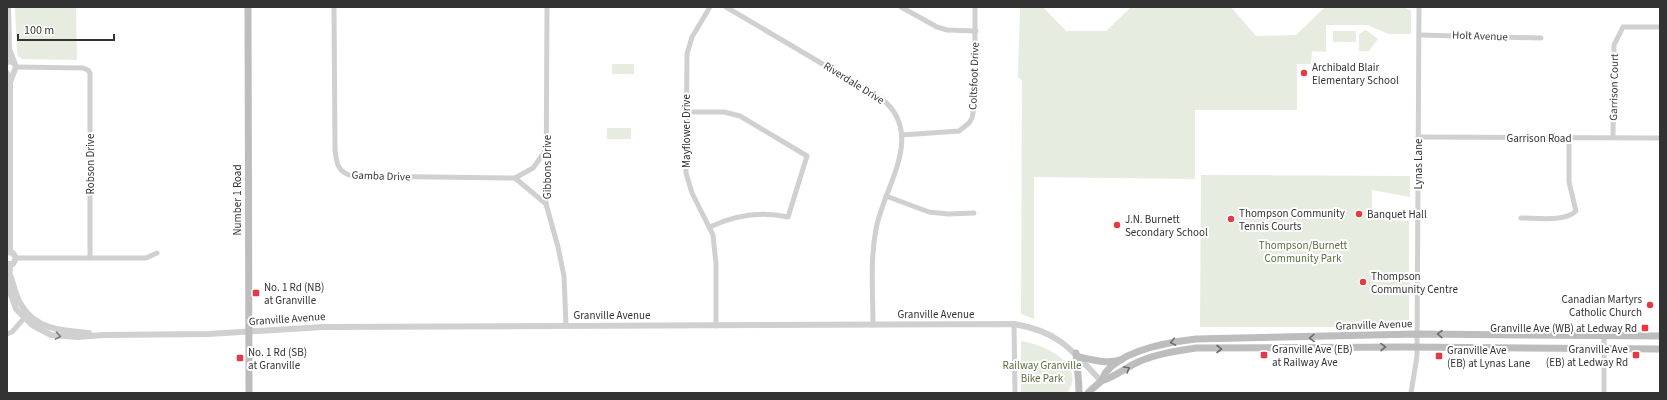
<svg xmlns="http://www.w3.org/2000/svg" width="1667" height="400" viewBox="0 0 1667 400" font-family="'Source Sans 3',sans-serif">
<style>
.green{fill:#e6ecdf}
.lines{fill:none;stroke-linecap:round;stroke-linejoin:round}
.minor{stroke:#d0d0d0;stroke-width:5}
.tertiary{stroke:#d0d0d0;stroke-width:6}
.secondary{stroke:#bdbdbd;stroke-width:7}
.oneway{stroke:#6a6a6a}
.oneway2{stroke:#7a7a7a}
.poi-dot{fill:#e63946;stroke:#fff;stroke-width:1.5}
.labels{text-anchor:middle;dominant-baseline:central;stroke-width:4;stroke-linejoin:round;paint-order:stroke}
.street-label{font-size:11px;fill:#333;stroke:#fff}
.poi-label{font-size:11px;fill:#333;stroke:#fff;text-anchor:start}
.park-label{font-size:11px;fill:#56703f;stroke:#fff}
</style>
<rect width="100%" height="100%" fill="#fff"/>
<!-- green -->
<g class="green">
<path d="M15,7H76L77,60L22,59L18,56L17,51Z"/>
<path d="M1020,7H1043L1066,31H1106L1131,7H1231L1256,36L1296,35L1325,7H1404L1411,11V34H1389L1367,25H1326V52L1312,51L1311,64H1297V110H1195V179L1034,177V319L1021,314L1022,81L1018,77Z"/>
<path d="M1366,30L1378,39L1369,51H1359V34Z"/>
<rect x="1333" y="31" width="23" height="11"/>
<rect x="612" y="64" width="22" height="10"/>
<rect x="607" y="128" width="24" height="11"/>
<path d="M1201,175L1410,176V197L1372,190V219L1409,221V327H1200Z"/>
<path d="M1021,341C1044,344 1088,365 1067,393H1021Z"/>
</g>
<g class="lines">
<!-- minor -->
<g class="minor">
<path d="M334,7L335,149C336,163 338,173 353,176L515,178L546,204"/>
<path d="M547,7L546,204L558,247L564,276L566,325"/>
<path d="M710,7L692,37L687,54L686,173L692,193L713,235L716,264V326"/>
<path d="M726,7L882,99C926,135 884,186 876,229C870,260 873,293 873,325"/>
<path d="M901,7L937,27L947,30L976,31"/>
<path d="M1419,35L1541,38"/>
<path d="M16,67L83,68L88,70L90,73V258"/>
<path d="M686,112H724L740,116L807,156L788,217C761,211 735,215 710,227"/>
<path d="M902,135L959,131L969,123L972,118L975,101V7"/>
<path d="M1418,137L1660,138"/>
<path d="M1613,137L1614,45L1623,27H1660"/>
<path d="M515,178L533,168L546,150"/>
<path d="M886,196L929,212L948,214L974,213"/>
<path d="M1521,218C1536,218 1565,222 1576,211L1569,182V138"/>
<path d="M16,258H146L157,253"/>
<path d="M1014,324L1015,393"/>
<path d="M7,334L12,332L26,316"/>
<path d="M1604,336V393"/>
<path d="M1411,393L1417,356L1419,7"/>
</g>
<!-- tertiary -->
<g class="tertiary">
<path d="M9,49L16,67L10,82"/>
<path d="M7,56L9,49L8,7"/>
<path d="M7,62L11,61L14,63"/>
<path d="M7,73L10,83V252"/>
<path d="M7,252L13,253L16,258L13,264H7"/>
<path d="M10,264L9,289L16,309L32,325L51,335L78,337L103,335L209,334L323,327L1014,324C1058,331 1072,350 1101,381"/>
<path d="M11,277C14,287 16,298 22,306C36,330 65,331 89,333"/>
</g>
<!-- secondary -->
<g class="secondary">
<path d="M248,7L249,393"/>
<path d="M1076,353C1077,367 1079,379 1079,393"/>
<path d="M1079,357C1093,360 1106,364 1121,360"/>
<path d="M1101,381C1115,377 1125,368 1138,362C1156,354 1176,351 1196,348L1406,347L1660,349"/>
<path d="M1088,393C1092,388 1098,385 1102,380C1104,377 1104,374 1106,372C1124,350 1170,342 1196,339L1417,334L1660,336"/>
</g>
</g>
<!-- one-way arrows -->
<defs><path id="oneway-chevron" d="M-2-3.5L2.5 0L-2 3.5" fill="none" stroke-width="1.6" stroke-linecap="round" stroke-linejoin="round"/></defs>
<g class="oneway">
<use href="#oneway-chevron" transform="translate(1440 334) rotate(-179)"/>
<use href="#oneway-chevron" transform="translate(1312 338) rotate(179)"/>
<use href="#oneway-chevron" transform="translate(1173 342) rotate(170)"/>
<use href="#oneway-chevron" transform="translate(1383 347) rotate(-1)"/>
<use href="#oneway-chevron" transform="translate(1219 349)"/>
<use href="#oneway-chevron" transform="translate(1127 369) rotate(-31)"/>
</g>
<use class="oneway2" href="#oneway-chevron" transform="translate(58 336) rotate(10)"/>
<!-- markers -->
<g class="poi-dot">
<circle cx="1304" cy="73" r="4"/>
<circle cx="1359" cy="214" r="4"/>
<circle cx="1231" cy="219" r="4"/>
<circle cx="1117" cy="225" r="4"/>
<circle cx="1363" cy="282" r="4"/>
<rect x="252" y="289" width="8" height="8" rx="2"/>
<circle cx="1650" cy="305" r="4"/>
<rect x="1641" y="324" width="8" height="8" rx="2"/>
<rect x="1260" y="351" width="8" height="8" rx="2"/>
<rect x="1632" y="351" width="8" height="8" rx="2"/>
<rect x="1435" y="352" width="8" height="8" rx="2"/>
<rect x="236" y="354" width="8" height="8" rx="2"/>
</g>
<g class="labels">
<!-- street labels -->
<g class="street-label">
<text transform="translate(1480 36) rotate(2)">Holt Avenue</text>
<text transform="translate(974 76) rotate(-88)">Coltsfoot Drive</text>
<text transform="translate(854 83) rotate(32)">Riverdale Drive</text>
<text transform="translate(1614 87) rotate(-89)">Garrison Court</text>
<text transform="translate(686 131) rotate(-90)">Mayflower Drive</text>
<text x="1539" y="138">Garrison Road</text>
<text transform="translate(90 164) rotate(-90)">Robson Drive</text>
<text transform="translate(1418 164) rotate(-90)">Lynas Lane</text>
<text transform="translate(547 167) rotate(-90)">Gibbons Drive</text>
<text transform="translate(381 176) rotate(2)">Gamba Drive</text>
<text transform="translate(237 200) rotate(-90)">Number 1 Road</text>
<text x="936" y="314">Granville Avenue</text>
<text x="612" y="315">Granville Avenue</text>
<text transform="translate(287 319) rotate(-4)">Granville Avenue</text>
<text transform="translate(1374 325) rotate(-2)">Granville Avenue</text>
</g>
<!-- poi labels -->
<g class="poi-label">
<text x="1312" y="67">Archibald Blair<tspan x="1312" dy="13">Elementary School</tspan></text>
<text x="1239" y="213">Thompson Community<tspan x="1239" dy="13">Tennis Courts</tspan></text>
<text x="1367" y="214">Banquet Hall</text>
<text x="1125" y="219">J.N. Burnett<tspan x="1125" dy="13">Secondary School</tspan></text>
<text x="1371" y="276">Thompson<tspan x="1371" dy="13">Community Centre</tspan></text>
<text x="264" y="287">No. 1 Rd (NB)<tspan x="264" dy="13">at Granville</tspan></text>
<text x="1642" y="299" text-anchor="end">Canadian Martyrs<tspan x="1642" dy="13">Catholic Church</tspan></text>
<text x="1637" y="328" text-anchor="end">Granville Ave (WB) at Ledway Rd</text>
<text x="1272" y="349">Granville Ave (EB)<tspan x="1272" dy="13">at Railway Ave</tspan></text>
<text x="1628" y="349" text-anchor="end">Granville Ave<tspan x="1628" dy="13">(EB) at Ledway Rd</tspan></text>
<text x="1447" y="350">Granville Ave<tspan x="1447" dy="13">(EB) at Lynas Lane</tspan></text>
<text x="248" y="352">No. 1 Rd (SB)<tspan x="248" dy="13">at Granville</tspan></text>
</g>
<!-- park labels -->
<g class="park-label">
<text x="1303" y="245">Thompson/Burnett<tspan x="1303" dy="13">Community Park</tspan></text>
<text x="1042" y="365">Railway Granville<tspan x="1042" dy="13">Bike Park</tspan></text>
</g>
</g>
<!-- border -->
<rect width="1667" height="400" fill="none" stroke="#333333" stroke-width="16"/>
<!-- scale -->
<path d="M18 34v6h96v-6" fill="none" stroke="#333333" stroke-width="2"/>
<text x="24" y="34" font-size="12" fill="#333333" stroke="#ffffff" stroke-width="3" paint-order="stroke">100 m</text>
</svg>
